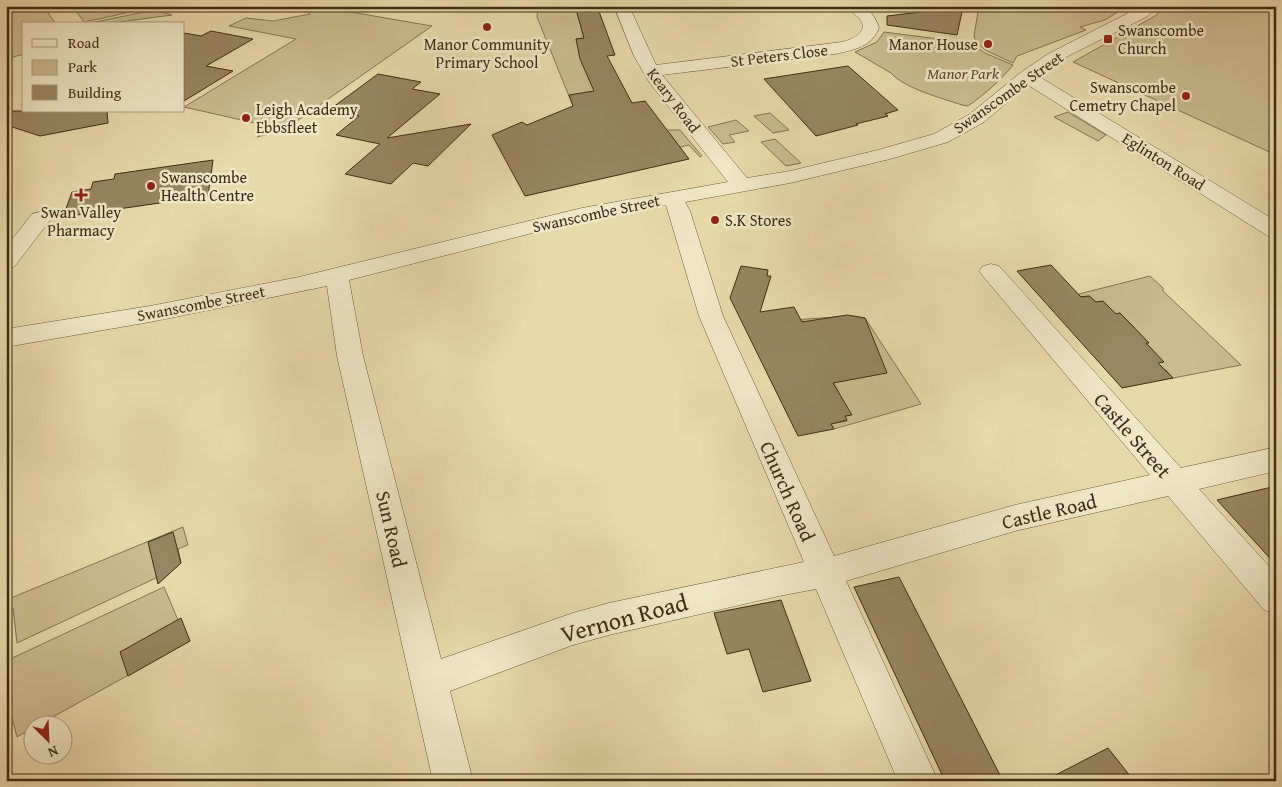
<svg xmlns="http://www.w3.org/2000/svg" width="1282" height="787" viewBox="0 0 1282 787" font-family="'Gentium Book Plus',serif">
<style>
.green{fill:#cbbc91;stroke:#857452}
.building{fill:#978663;stroke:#3f2c14}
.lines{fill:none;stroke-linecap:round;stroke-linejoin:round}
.minor-casing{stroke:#69573a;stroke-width:1}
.minor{fill:#f0e6c8;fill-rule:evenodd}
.poi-dot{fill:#8f2418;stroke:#f0e6c8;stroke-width:2}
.labels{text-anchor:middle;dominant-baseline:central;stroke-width:5;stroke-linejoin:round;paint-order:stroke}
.far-poi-label{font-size:16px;fill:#3f2c14;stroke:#f0e6c8;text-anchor:start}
.far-street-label{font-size:16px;fill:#3f2c14;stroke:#f0e6c8}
.far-park-label{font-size:16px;font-style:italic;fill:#5b492d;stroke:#f0e6c8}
.street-label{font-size:20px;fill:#3f2c14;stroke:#f0e6c8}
.near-street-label{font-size:24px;fill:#3f2c14;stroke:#f0e6c8}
</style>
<rect width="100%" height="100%" fill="#e8d9ab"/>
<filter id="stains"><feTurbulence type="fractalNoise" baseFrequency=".004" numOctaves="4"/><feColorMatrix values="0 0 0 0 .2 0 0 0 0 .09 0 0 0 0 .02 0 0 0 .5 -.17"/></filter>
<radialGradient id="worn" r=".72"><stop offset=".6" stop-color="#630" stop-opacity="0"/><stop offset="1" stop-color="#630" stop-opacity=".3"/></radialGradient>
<!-- green -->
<g class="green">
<path d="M6,6H43L56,24H24V54L6,59Z"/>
<path d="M72,6H159L84,22Z"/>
<path d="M281,6H316L432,26L284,130L257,137L272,127L184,107L296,39L229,26L246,18L273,21L310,14L307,10Z"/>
<path d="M538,6H574L576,8L584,38L576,39L577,43L607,100L573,106L537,17Z"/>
<path d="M979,6H1127L1105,20L1080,27L1086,30L1017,56L1013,63L985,50L976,42L974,36Z"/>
<path d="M1167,6H1276V155L1073,62L1155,16Z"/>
<path d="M154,10L172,15L104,24L90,23Z"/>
<path d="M884,32L970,43L985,53L1013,65C1000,81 985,94 968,106L962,105C942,98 905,89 891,73L855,52L877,42Z"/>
<path d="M1068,112L1106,135L1098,141L1054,117Z"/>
<path d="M770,113L789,130L773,133L754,116Z"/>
<path d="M736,120L749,131L729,135L735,142L723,144L708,127Z"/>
<path d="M669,130H680L702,156L700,157L689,145L659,152L644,134Z"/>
<path d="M775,139L801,163L786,166L761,142Z"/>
<path d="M1150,276L1163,288V291L1241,365L1173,378L1166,370L1157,372L1152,350L1146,343L1148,342L1140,334L1115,339L1110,333L1135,328L1120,313L1095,318L1096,302L1089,296L1078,297L1075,295Z"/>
<path d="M851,316L865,318L921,404L834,429L831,424L847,421L845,416L851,415C833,385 821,352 804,321L779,325L777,321Z"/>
<path d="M183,527L188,545L178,549L181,563L173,570L17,643L13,608L6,611V600Z"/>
<path d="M164,587L178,620L190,641L40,724H32V728L17,737L6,694V661Z"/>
</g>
<!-- building -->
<g class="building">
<path d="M575,6H597L615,55L607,56L632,103L645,101L689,159L525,196L492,135L522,122L527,125L573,106L569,95L594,91L580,59L576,39L584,38Z"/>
<path d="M963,7L957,35L887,25V16Z"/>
<path d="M211,31L253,39L206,66L233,71L184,101V33L201,36Z"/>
<path d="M848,66L898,110L885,114L888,116L856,124L858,125L816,136L764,79Z"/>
<path d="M378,74L421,82L412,89L440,94L387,138L471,124L428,166L413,163L391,184L345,174L380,144L336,135L359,116L329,110Z"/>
<path d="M6,111H107L108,123L40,136L6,125Z"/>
<path d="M213,160L208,196L63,217L72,192L91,189L93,182L114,179L115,174Z"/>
<path d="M1051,265L1081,297L1089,296L1096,302L1103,301L1116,314L1120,313L1149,343H1146L1164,362L1158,363L1173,378L1122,388L1017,271Z"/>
<path d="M741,266L768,270L767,276H771L760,312L794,307L802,322L847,315L865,318L887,373L833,383L852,415L845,416L847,420L831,424L834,429L798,436L730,298Z"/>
<path d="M1276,486V565L1217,500Z"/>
<path d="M173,532L181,563L158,584L148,542Z"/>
<path d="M899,577L1003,781H945L854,587Z"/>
<path d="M781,600L811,681L763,692L749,649L727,654L714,613Z"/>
<path d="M181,618L190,641L128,676L120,652Z"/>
<path d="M1108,748L1134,781H1044Z"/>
</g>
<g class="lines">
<defs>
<g id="minor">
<path d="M614,6H629L656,65L842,42C854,39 870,31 859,18C855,14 850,11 847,6C866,6 871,8 879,27C873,47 853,50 835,54L662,75L747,178L790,171L878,150L934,134L970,114L1020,73L1048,54L1142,6H1159L1146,17L1060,60L1038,76L1276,221V238L1268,236L1028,85L984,122L948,142L890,159L790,183L685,202L690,211L723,316L834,556L1015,505L1150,475L983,276L979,271L983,266L991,264L999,266L1181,468L1276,447V471L1199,489L1276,574V614L1264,610L1168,496L1015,531L846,581L938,781H898L816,589L779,596L609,635L573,645L450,691L473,781H433L337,356L327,286L150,322L6,347V329L150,306L299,277L582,208L728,182L649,82L634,56ZM666,205L699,316L804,562L609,603L573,613L441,659L363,356L349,280L583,220Z"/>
<path d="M40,212L48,214L51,219L14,267L6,269V247L32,214Z"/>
</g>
</defs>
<!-- minor casing -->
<use href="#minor" class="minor-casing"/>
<!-- minor -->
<use href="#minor" class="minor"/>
</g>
<!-- markers -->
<g class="poi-dot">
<circle cx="487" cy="27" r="5"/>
<rect x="1103" y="34" width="10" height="10" rx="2.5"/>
<circle cx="988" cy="44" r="5"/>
<circle cx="1186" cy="96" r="5"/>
<circle cx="246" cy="118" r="5"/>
<circle cx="151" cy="186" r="5"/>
<path d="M78.5 187.5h5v5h5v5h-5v5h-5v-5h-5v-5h5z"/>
<circle cx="715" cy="220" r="5"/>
</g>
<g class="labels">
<!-- far-poi labels -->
<g class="far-poi-label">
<text x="1118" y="30">Swanscombe<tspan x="1118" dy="18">Church</tspan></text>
<text x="487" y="44" text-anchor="middle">Manor Community<tspan x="487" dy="18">Primary School</tspan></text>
<text x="978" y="44" text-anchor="end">Manor House</text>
<text x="1176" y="87" text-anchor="end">Swanscombe<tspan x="1176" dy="18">Cemetry Chapel</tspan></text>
<text x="256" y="109">Leigh Academy<tspan x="256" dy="18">Ebbsfleet</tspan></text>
<text x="161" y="177">Swanscombe<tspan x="161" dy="18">Health Centre</tspan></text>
<text x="81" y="212" text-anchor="middle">Swan Valley<tspan x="81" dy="18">Pharmacy</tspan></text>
<text x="725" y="220">S.K Stores</text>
</g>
<!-- far-street labels -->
<g class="far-street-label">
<text transform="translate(779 55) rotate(-7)">St Peters Close</text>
<text transform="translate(1008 92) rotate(-35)">Swanscombe Street</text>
<text transform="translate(674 100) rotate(53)">Keary Road</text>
<text transform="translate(1164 161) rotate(32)">Eglinton Road</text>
<text transform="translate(596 213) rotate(-12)">Swanscombe Street</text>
<text transform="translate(201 303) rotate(-11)">Swanscombe Street</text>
</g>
<!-- far-park labels -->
<g class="far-park-label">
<text x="963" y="73">Manor Park</text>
</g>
<!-- street labels -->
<g class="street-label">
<text transform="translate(1133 435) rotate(49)">Castle Street</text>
<text transform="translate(788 491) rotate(66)">Church Road</text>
<text transform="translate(1049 511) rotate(-13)">Castle Road</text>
<text transform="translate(392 529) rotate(77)">Sun Road</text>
</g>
<!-- near-street labels -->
<g class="near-street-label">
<text transform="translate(624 618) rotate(-15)">Vernon Road</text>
</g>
</g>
<!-- margin -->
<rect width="1282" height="787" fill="none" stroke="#e8d9ab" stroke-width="25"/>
<rect x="8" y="8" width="1267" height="772" fill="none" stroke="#3f2c14" stroke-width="2.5"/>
<rect x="12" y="12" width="1257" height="762" fill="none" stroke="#3f2c14"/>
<!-- legend -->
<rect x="22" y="22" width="162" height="90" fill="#f0e6c8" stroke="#a99c80"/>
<rect x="32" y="39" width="25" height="8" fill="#f0e6c8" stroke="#a99c80"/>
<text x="68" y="48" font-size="15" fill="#3f2c14">Road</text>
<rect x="32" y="60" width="25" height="15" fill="#cbbc91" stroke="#a99c80"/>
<text x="68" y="72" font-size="15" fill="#3f2c14">Park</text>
<rect x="32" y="85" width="25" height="15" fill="#978663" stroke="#a99c80"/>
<text x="68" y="98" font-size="15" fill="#3f2c14">Building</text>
<!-- north arrow -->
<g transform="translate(48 740) rotate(156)"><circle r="24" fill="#f0e6c8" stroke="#a99c80"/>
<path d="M0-4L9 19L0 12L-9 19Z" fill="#8f2418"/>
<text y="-8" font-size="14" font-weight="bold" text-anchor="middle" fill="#3f2c14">N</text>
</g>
<rect width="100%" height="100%" filter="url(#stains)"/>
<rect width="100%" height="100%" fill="url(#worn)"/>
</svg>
